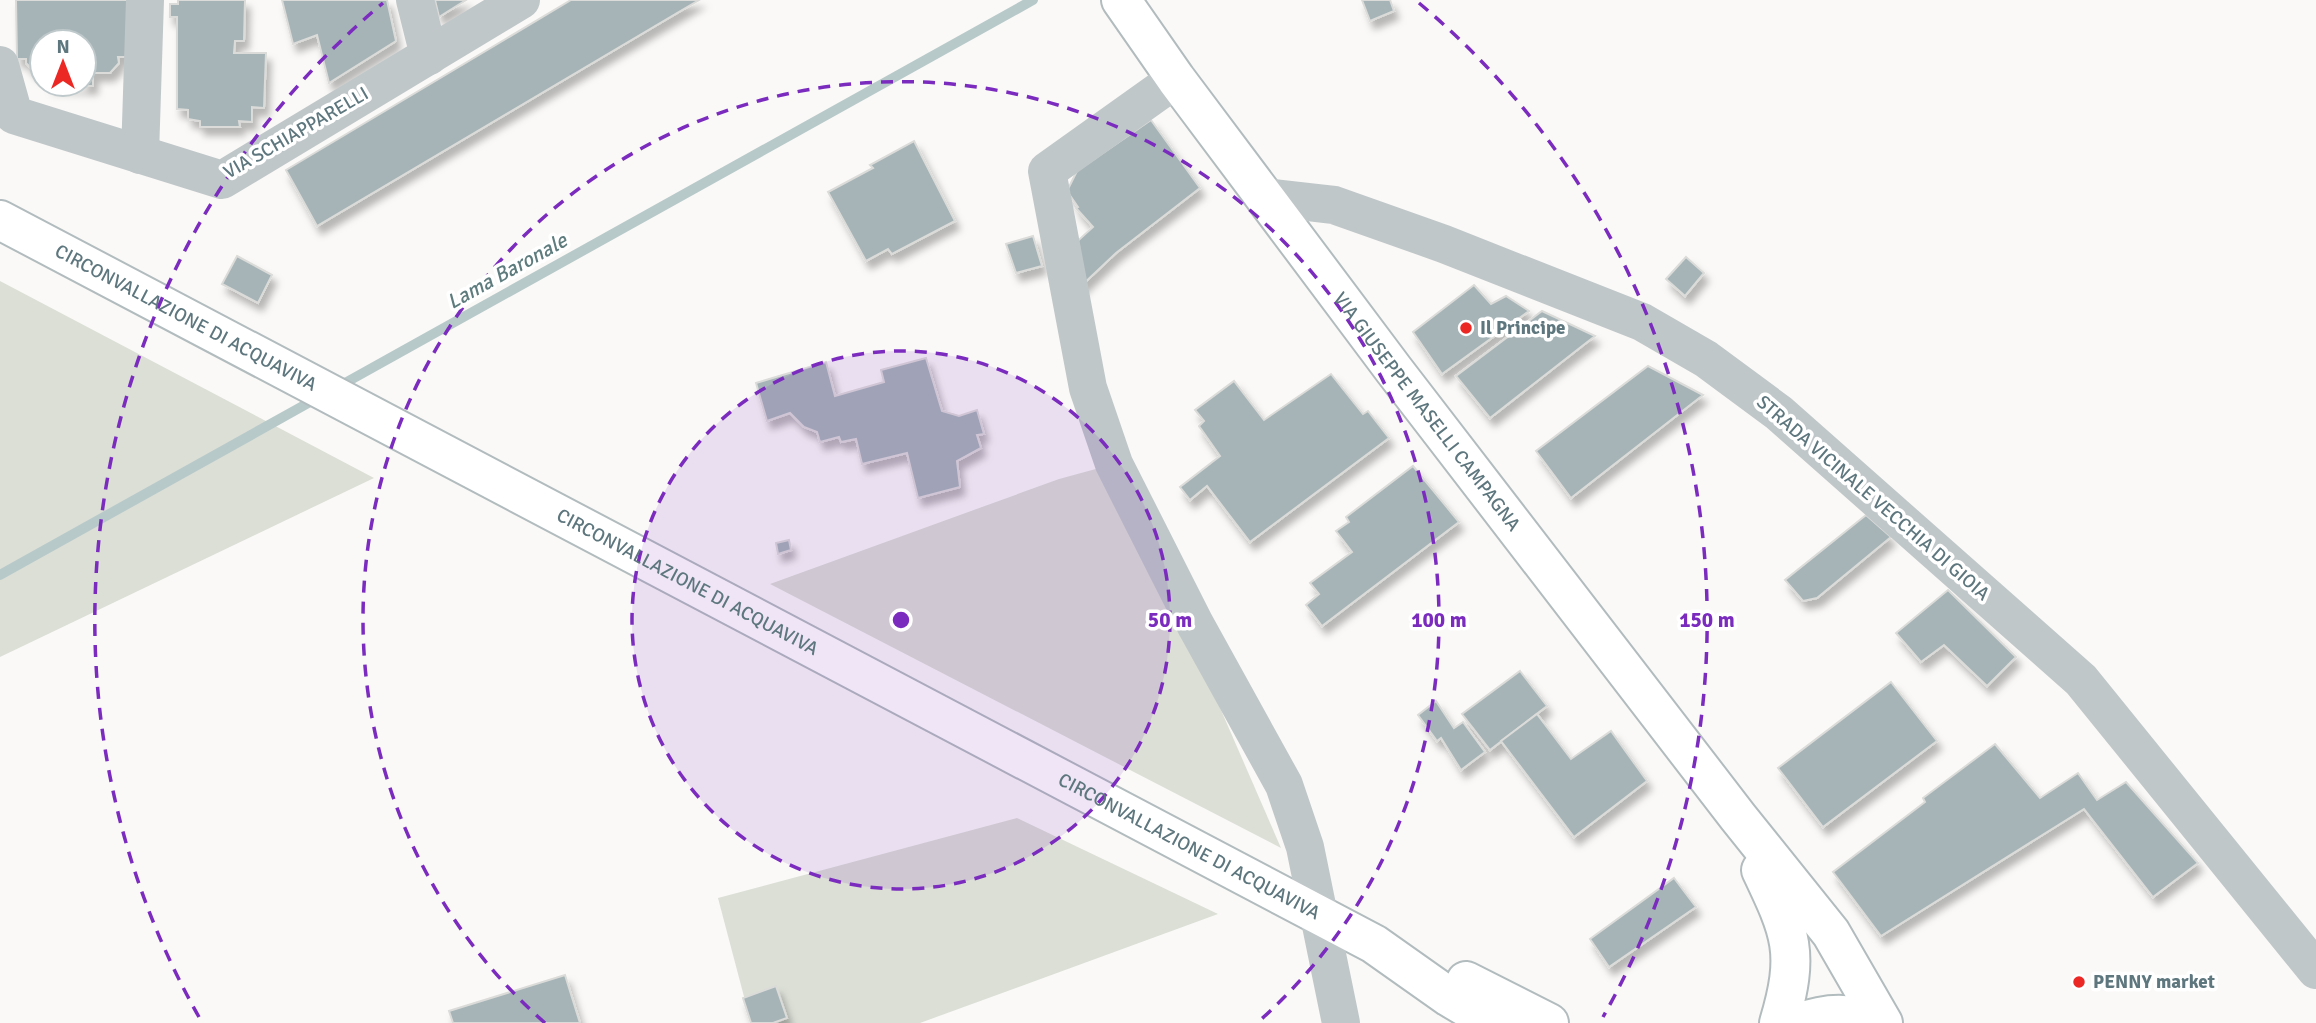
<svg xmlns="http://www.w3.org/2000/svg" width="2316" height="1023" viewBox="0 0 2316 1023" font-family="Signika,sans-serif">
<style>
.green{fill:#dbdfd6}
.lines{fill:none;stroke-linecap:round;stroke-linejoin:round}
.stream{stroke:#b8c9ca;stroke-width:10}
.building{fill:#a6b4b7;stroke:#dbdbd9;stroke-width:2;filter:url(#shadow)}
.secondary-casing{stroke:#b2bcbe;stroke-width:42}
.street{stroke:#c0c7c9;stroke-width:38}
.secondary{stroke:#fff;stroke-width:38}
.ring{fill:none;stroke:#7b2cbf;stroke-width:3.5;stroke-dasharray:12 9}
.poi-dot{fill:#ec2824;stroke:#fff;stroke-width:2.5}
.labels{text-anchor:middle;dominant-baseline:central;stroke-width:7;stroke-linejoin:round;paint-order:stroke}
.street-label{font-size:19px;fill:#5e777e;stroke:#fff}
.poi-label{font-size:19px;font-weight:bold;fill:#5e777e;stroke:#fff;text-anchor:start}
.water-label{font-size:21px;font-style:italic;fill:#5e7c7d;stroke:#fff}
.centre{fill:#7b2cbf;stroke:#fff;stroke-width:3.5}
.ring-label{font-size:21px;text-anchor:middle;font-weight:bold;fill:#7b2cbf;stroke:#fff;stroke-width:7;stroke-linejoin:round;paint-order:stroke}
</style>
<defs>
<filter id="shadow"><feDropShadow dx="4.5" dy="8" stdDeviation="3.5" flood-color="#0004"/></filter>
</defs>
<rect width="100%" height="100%" fill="#faf9f7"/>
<!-- green -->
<g class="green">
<path d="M0,281L374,478L0,657Z"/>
<path d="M1114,464L1281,848L770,584L1059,479Z"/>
<path d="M1017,818L1218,914L920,1023H751L718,898Z"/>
</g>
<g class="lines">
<!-- stream -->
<g class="stream">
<path d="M336,388L1033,0"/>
<path d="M0,575L319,397"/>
</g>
</g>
<!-- building -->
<g class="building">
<path d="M16,0H131L130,57H118L119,63L110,73H93V86L47,85L84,84V42H42V73H36L26,63V59H17Z"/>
<path d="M178,0H245L244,41H235L234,53H266L264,108L252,107V122L239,121L240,127H200V121L188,119V110L177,109V17H170V4H178Z"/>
<path d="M282,0H387L396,41L329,83L317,35L293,44Z"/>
<path d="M435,0H466L439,17Z"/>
<path d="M571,0H699L317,226L286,170Z"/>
<path d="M1362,0H1390L1394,11L1370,21Z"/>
<path d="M1151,120L1200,188L1116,253L1079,288L1071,247L1093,227L1076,208L1078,207L1067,191L1077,171Z"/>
<path d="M914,141L955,221L892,254L888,249L866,261L828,192L873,168L870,165Z"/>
<path d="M1033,236L1042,266L1016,273L1006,244Z"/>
<path d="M237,256L272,275L258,303L222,284Z"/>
<path d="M1686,257L1704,273L1685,296L1666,279Z"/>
<path d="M1474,285L1491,304L1506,296L1529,311L1442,374L1413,332Z"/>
<path d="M1542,311L1595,336L1490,418L1456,376Z"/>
<path d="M926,358L942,411L959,416L977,410L984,434L977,435L981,448L957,461L960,487L918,498L907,453L862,464L856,439L841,442L839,437L820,442L817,432L804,427L790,413L767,421L756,383L826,362L835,396L884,382L881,370Z"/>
<path d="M1648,366L1703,395L1571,498L1536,451Z"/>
<path d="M1331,374L1363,414L1368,411L1389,438L1250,542L1207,486L1190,500L1180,487L1220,456L1199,426L1204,421L1195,410L1234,381L1264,420Z"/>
<path d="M1413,466L1459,522L1322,626L1306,605L1319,594L1310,583L1352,552L1336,531L1349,522L1346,517Z"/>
<path d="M1866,515L1891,537L1817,598L1803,601L1785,580Z"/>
<path d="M789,540L791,550L778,554L776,543Z"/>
<path d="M1948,590L2016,657L1987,686L1944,645L1921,662L1896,633Z"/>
<path d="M1520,671L1547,706L1490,750L1462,714Z"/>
<path d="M1891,682L1937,741L1823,827L1778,768Z"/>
<path d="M1436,701L1454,728L1463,722L1485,752L1461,770L1441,738L1437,741L1418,715Z"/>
<path d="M1537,714L1571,759L1611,731L1647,781L1574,837L1501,741Z"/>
<path d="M1995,744L2040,798L2078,773L2097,800L2126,782L2198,863L2153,897L2084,809L1881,936L1833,872L1925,802L1923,798Z"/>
<path d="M1674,878L1696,907L1609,967L1590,939Z"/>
<path d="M565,975L580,1023H453L449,1011Z"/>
<path d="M776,986L787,1018L773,1023H751L743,998Z"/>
</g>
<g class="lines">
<defs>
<g id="secondary">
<path id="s1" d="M1121,0L1176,79L1394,370L1738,817L1831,933L1883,1023"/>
<path id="s2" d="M0,220L1374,944L1449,997L1493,1023"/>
<path d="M1761,870C1791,933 1800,953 1779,1023"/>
<path d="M1466,981L1549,1023"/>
<path d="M1798,1023C1822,1014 1849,1010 1873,1023"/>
</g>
</defs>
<!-- secondary casing -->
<use href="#secondary" class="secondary-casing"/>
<!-- street -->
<g class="street">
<path d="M415,0L429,56"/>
<path d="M0,65L14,115L222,180L521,0"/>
<path d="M1176,79L1047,171L1088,388L1114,464L1195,624L1284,785L1305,847L1341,1023"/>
<path d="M140,155L145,0"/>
<path d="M1264,197L1334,205L1444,244L1642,322L1706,359L1779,413L2081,680L2316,970"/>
</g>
<!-- secondary -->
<use href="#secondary" class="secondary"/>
</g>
<!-- distance rings -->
<circle cx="901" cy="620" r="269" fill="#7b2cbf" fill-opacity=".12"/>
<g class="ring">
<circle cx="901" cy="620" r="269"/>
<path d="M545 1023A538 538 0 1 1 1257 1023"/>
<path d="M199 1017A806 806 0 0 1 383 3M1419 3A806 806 0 0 1 1603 1017"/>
</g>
<!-- markers -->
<g class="poi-dot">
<circle cx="1466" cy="328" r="7"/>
<circle cx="2079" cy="982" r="7"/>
</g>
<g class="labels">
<!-- street labels -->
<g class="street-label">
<text transform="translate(296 133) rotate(-30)">VIA SCHIAPPARELLI</text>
<text stroke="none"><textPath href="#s2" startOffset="210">CIRCONVALLAZIONE DI ACQUAVIVA</textPath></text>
<text stroke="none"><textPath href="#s1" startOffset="513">VIA GIUSEPPE MASELLI CAMPAGNA</textPath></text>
<text transform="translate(1873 498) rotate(41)">STRADA VICINALE VECCHIA DI GIOIA</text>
<text stroke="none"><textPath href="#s2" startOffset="777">CIRCONVALLAZIONE DI ACQUAVIVA</textPath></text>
<text stroke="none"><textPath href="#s2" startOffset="1344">CIRCONVALLAZIONE DI ACQUAVIVA</textPath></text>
</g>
<!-- poi labels -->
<g class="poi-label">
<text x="1480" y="328">Il Principe</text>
<text x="2093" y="982">PENNY market</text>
</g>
<!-- water labels -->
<g class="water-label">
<text transform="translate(507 271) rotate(-29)">Lama Baronale</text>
</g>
</g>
<circle cx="901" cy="620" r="10" class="centre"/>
<g class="ring-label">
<text x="1170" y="627">50 m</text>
<text x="1439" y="627">100 m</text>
<text x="1707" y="627">150 m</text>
</g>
<!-- north arrow -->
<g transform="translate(63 63)"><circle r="33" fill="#ffffff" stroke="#bfc9cb" stroke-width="2"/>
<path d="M0-5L12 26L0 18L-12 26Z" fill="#ec2824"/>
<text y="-10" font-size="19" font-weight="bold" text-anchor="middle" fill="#5e777e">N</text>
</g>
</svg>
